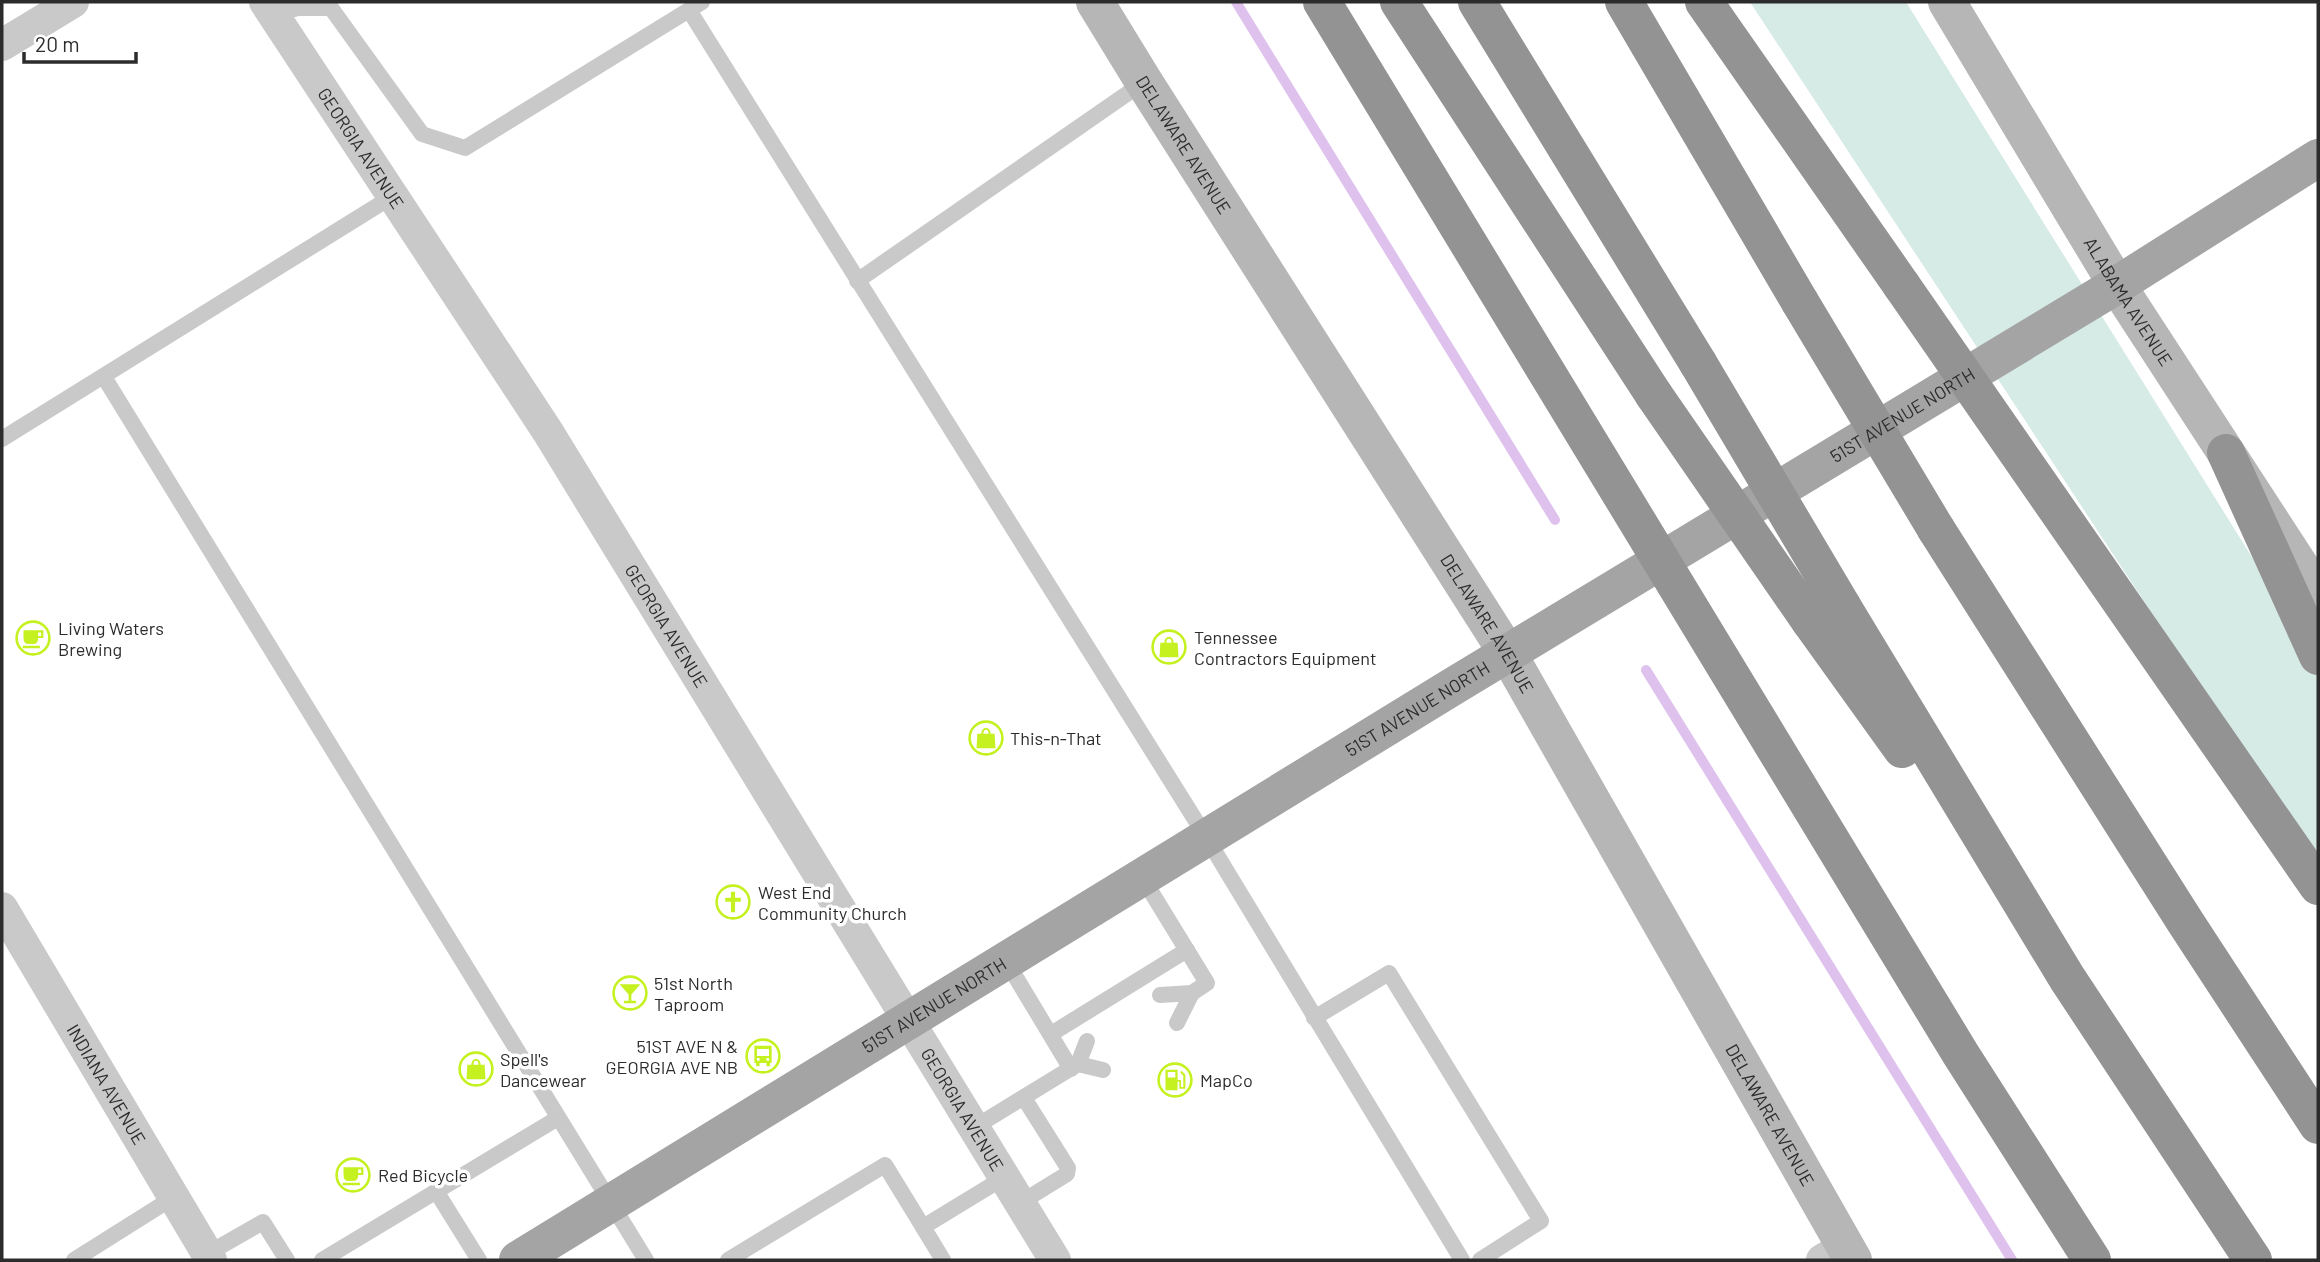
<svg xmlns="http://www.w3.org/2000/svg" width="2320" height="1262" viewBox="0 0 2320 1262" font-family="Barlow,sans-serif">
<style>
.grass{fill:#d7ebe6}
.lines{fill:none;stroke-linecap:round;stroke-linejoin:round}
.stream{stroke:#dfc1ed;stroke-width:10}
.lane{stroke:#c9c9c9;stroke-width:16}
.street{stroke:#c9c9c9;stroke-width:32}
.secondary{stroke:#b6b6b6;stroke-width:38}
.primary{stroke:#a4a4a4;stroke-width:38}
.highway{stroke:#939393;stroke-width:38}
.highway-bridge{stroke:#939393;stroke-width:38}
.labels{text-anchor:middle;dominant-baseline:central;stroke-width:7;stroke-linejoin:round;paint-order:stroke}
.street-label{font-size:18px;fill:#2c2c2c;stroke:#fff}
.poi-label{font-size:18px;fill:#2c2c2c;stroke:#fff;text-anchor:start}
</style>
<rect width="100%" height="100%" fill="#fff"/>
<!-- grass -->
<path class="grass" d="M1750,2H1906L2318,663V866Z"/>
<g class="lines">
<!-- stream -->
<g class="stream">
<path d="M1236,2L1555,520"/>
<path d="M1646,670L2012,1260"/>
</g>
<!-- lane -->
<g class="lane">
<path d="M689,10L1206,837L1462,1260"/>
<path d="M272,15L298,8H331L422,134L465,148L702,2"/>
<path d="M857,281L1144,82"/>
<path d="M104,377L646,1260"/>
<path d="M2,439L393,196"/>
<path d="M1142,877L1207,983L1192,993"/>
<path d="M1006,961L1071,1069"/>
<path d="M1160,995L1192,993L1177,1023"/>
<path d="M1314,1018L1389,973L1541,1221L1480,1260"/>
<path d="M1051,1034L1187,950"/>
<path d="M1078,1064L1087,1041"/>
<path d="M975,1127L1078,1064L1103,1070"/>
<path d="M436,1191L479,1260"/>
<path d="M1020,1203L1067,1174L1068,1168L1024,1098"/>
<path d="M923,1227L943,1260"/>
<path d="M207,1254L263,1222L287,1260"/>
<path d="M74,1260L174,1197"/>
<path d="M322,1260L558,1118"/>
<path d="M728,1260L885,1165L923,1227L1005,1177"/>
</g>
<!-- street -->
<g class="street">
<path id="s1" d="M265,2L548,432L1055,1260"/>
<path d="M2,45L73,2"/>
<path id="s2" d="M2,908L211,1260"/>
<path d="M1822,1260L1844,1247"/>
</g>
<!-- secondary -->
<g class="secondary">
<path id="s3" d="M1095,2L1144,82L1508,654L1853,1260"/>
<path id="s4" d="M1947,2L2117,285L2318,594"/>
</g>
<!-- primary -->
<path class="primary" id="s5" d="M518,1260L1452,687L2117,285L2318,158"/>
<!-- highway -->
<g class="highway">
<path d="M1399,2L1654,395"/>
<path d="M1477,2L1698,363"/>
<path d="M1624,2L1800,302"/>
<path d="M1704,2L1902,286"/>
<path d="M2226,453L2318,656"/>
<path d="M1936,529L2186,923L2318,1125"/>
<path d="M1842,606L2067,978L2253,1260"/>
<path d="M1810,621L1902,749"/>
</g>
<!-- highway-bridge -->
<g class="highway-bridge">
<path d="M1322,2L1960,1053L2092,1260"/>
<path d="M1902,286L2318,886"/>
<path d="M1800,302L1936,529"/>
<path d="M1698,363L1842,606"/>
<path d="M1654,395L1810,621"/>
</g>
</g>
<!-- icons -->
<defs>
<symbol id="cafe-ring" viewBox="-11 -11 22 22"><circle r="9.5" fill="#fff" stroke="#c4f11f" stroke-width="1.5"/><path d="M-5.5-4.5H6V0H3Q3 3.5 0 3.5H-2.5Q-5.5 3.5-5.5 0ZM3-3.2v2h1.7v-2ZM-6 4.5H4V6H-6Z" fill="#c4f11f"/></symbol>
<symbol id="shop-ring" viewBox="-11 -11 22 22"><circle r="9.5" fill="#fff" stroke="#c4f11f" stroke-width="1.5"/><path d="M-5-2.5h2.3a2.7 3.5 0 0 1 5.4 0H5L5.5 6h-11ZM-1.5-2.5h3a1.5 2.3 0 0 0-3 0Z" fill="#c4f11f"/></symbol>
<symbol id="church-ring" viewBox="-11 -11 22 22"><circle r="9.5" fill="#fff" stroke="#c4f11f" stroke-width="1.5"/><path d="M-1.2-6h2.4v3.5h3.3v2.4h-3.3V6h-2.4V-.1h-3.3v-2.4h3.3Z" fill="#c4f11f"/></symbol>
<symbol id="bar-ring" viewBox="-11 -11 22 22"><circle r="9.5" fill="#fff" stroke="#c4f11f" stroke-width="1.5"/><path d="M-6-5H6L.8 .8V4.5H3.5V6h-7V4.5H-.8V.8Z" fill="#c4f11f"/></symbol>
<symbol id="bus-ring" viewBox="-11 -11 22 22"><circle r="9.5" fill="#fff" stroke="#c4f11f" stroke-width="1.5"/><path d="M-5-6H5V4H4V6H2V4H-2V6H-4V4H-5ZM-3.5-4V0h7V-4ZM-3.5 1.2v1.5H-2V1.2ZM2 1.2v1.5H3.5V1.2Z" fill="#c4f11f"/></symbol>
<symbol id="fuel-ring" viewBox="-11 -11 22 22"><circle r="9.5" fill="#fff" stroke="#c4f11f" stroke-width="1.5"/><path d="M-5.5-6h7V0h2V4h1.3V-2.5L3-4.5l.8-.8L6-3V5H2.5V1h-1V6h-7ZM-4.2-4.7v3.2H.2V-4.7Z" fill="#c4f11f"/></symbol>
</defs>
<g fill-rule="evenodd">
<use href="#cafe-ring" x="14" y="619" width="38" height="38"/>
<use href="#shop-ring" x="1150" y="628" width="38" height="38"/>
<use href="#shop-ring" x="967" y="719" width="38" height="38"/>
<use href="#church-ring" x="714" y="883" width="38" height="38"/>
<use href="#bar-ring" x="611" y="974" width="38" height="38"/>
<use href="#bus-ring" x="744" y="1037" width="38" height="38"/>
<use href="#shop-ring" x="457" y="1050" width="38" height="38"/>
<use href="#fuel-ring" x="1156" y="1061" width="38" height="38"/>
<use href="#cafe-ring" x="334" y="1156" width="38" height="38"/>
</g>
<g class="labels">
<!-- street labels -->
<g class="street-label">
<text stroke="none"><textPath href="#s3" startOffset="168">DELAWARE AVENUE</textPath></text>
<text stroke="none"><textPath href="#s1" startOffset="175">GEORGIA AVENUE</textPath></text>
<text stroke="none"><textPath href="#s4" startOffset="350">ALABAMA AVENUE</textPath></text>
<text stroke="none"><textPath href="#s5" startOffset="1622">51ST AVENUE NORTH</textPath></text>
<text stroke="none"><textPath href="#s3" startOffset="735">DELAWARE AVENUE</textPath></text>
<text stroke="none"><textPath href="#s1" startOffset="742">GEORGIA AVENUE</textPath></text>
<text stroke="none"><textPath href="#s5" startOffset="1055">51ST AVENUE NORTH</textPath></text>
<text stroke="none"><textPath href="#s5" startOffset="488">51ST AVENUE NORTH</textPath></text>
<text stroke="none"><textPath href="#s2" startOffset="205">INDIANA AVENUE</textPath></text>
<text stroke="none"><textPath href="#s1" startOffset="1309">GEORGIA AVENUE</textPath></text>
<text stroke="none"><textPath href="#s3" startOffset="1302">DELAWARE AVENUE</textPath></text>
</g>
<!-- poi labels -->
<g class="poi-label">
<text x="58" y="628">Living Waters<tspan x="58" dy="21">Brewing</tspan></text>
<text x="1194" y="637">Tennessee<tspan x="1194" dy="21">Contractors Equipment</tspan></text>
<text x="1010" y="738">This-n-That</text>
<text x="758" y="892">West End<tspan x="758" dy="21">Community Church</tspan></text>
<text x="654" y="983">51st North<tspan x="654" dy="21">Taproom</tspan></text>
<text x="738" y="1046" text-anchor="end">51ST AVE N &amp;<tspan x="738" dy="21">GEORGIA AVE NB</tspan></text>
<text x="500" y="1059">Spell's<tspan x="500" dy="21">Dancewear</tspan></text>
<text x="1200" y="1080">MapCo</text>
<text x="378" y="1175">Red Bicycle</text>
</g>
</g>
<!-- border -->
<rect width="2320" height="1262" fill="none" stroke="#2c2c2c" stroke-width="7"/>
<!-- scale -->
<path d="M24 52v10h112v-10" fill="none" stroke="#2c2c2c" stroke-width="3.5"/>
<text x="35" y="52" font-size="21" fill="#2c2c2c" stroke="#ffffff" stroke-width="5" paint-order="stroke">20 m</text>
</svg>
